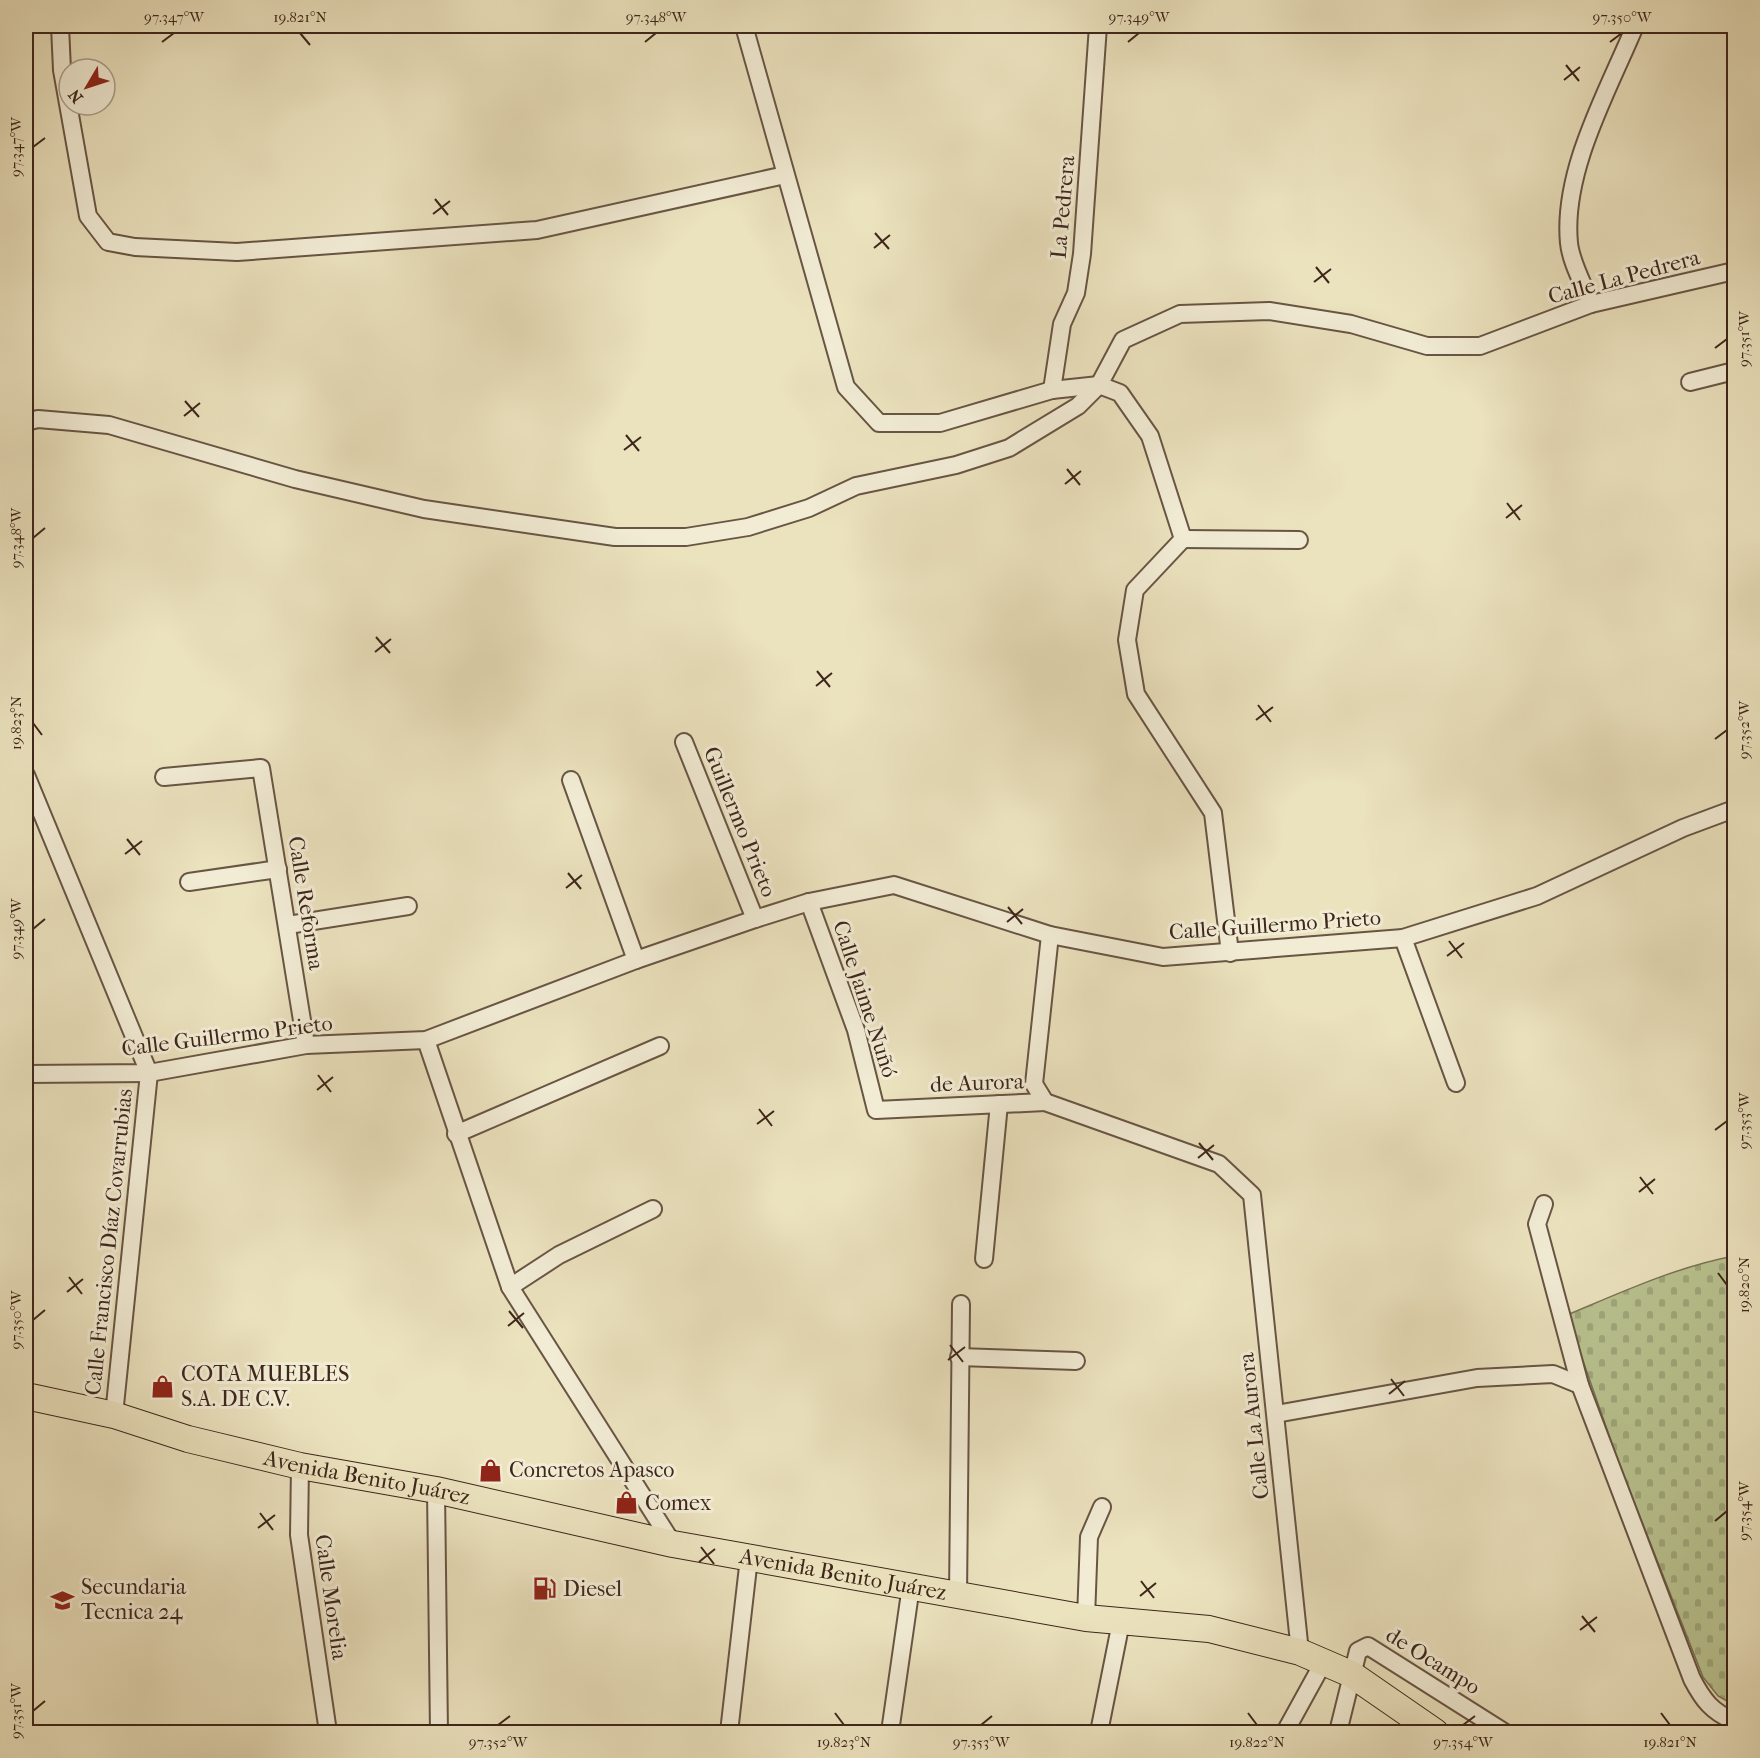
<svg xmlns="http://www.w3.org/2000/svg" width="1760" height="1758" viewBox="0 0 1760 1758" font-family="'IM FELL French Canon',serif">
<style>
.cemetery{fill:url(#cemetery-stones);stroke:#7b7456;stroke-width:1.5}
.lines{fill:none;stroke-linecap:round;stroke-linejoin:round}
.street-casing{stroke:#685544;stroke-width:20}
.primary-casing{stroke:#3d261b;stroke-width:28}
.street{stroke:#f2ecd5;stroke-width:16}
.primary{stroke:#ebe2be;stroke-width:26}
.ticks{fill:none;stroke:#3d261b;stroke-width:2}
.labels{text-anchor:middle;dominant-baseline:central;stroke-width:6;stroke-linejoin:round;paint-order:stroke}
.street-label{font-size:22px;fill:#3d261b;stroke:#f2ecd5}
.poi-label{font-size:22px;fill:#3d261b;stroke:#f2ecd5;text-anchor:start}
.neatline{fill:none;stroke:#3d261b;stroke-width:2}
.ticks-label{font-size:15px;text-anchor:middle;fill:#3d261b}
</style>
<defs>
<pattern id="cemetery-stones" width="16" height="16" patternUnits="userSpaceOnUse" patternTransform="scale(1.5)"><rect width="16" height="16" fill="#b9c390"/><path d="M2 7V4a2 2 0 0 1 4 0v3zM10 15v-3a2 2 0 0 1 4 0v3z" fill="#a0a77c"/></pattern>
</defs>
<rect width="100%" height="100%" fill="#ebe2be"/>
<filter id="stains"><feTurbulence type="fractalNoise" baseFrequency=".00333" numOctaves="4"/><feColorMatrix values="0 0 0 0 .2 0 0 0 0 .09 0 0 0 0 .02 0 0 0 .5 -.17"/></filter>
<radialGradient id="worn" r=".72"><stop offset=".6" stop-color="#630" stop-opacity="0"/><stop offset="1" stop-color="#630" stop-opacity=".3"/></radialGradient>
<!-- cemetery -->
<path class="cemetery" d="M1734,1256V1705L1718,1696L1703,1677L1618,1461L1567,1315C1622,1292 1676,1267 1734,1256Z"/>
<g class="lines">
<defs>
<g id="street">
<path d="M60,26L62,70L88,216L108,242L135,247L237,252L537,230L785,175"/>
<path d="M744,26L846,387L879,423H940L1052,390L1099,385L1120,393L1150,436L1183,539L1135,590L1127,640L1136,694L1213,813L1230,953"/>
<path d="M1591,304C1584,285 1571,263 1569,243C1562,171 1608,91 1635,26"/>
<path d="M1690,382L1734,371"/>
<path d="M1052,390L1062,324L1076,293L1082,254L1098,26"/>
<path d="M26,422L38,419L109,425L295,479L424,509L615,537H686L748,527L809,508L856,486L956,465L1009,448L1078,406L1099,385L1123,340L1180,314L1269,311L1351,324L1427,346H1480L1591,304L1734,271"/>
<path d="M1183,539L1299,540"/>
<path d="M684,742L755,919"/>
<path d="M26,775L149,1073L114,1415"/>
<path d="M164,777L261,768L306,1045"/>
<path d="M571,780L636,960"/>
<path d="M189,882L278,869"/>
<path d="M809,902L856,1030L876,1110L1045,1102"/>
<path d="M288,925L408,906"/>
<path d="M1050,935L1034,1084L1045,1102L1219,1164L1252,1195L1300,1652"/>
<path d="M1403,938L1456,1083"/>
<path d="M426,1040L510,1287L673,1544"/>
<path d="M26,1074L149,1073L306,1045L426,1040L636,960L755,919L809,902L894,885L1050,935L1163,957L1403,938L1537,896L1683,828L1734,809"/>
<path d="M456,1134L660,1046"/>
<path d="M1544,1204L1537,1224L1580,1385L1692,1679C1703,1700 1712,1712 1734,1721"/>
<path d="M984,1259L999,1104"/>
<path d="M510,1287L559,1255L653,1209"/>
<path d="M959,1357L1076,1361"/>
<path d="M1276,1414L1477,1378L1553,1374L1580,1385"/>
<path d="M300,1466L299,1535L328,1732"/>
<path d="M436,1490L439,1732"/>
<path d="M958,1595L961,1304"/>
<path d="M1086,1618L1089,1537L1102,1507"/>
<path d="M729,1732L749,1558"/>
<path d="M890,1732L911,1586"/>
<path d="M1099,1732L1121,1622"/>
<path d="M1285,1732L1323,1663"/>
<path d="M1338,1732L1358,1651L1368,1646L1504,1732"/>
</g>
<g id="primary">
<path id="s1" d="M26,1396L114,1415L188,1439L300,1466L436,1490L673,1544L1086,1618L1209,1629L1300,1652L1351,1674L1435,1732"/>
</g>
</defs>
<!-- street casing -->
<use href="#street" class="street-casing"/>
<!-- primary casing -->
<use href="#primary" class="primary-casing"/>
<!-- street -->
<use href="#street" class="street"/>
<!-- primary -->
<use href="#primary" class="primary"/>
</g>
<!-- ticks -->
<path class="ticks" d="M300,33L310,45M162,42L174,33M645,42L656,33M1128,42L1139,33M1610,42L1622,33M1566,65L1579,81M1564,80L1580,67M33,147L45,138M435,199L448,215M433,214L450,201M875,233L889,249M874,248L890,235M1316,267L1329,283M1314,282L1331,269M1715,348L1727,339M185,401L199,417M184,416L200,403M626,435L639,451M624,450L641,437M1067,469L1080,485M1065,484L1081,471M1507,503L1520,520M1506,518L1522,505M33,538L45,528M376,637L390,653M375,652L391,639M817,671L830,687M816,686L832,673M1258,705L1271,722M1256,720L1273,707M33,723L42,735M1715,739L1727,730M127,839L140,855M125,854L142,841M568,873L581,889M566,888L582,875M1008,907L1022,924M1007,922L1023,909M33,929L45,919M1449,941L1462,958M1447,956L1464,943M318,1075L331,1092M317,1090L333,1077M759,1109L772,1126M757,1124L774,1111M1715,1130L1727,1121M1199,1143L1213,1160M1198,1158L1214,1145M1640,1177L1653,1194M1639,1192L1655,1179M1718,1273L1727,1285M69,1277L82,1294M67,1292L83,1279M509,1311L523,1328M33,1320L45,1310M508,1326L524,1313M950,1345L963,1362M948,1360L965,1347M1391,1379L1404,1396M1389,1394L1405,1381M260,1513L273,1530M1715,1521L1727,1511M258,1528L275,1515M701,1547L714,1564M699,1562L715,1549M1141,1581L1154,1598M1140,1596L1156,1583M1582,1616L1595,1632M1580,1630L1597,1617M33,1711L45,1701M835,1713L844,1725M1248,1713L1257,1725M1661,1713L1670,1725M498,1725L510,1716M981,1725L992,1716M1463,1725L1475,1716"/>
<!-- icons -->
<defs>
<symbol id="shop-bare" viewBox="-9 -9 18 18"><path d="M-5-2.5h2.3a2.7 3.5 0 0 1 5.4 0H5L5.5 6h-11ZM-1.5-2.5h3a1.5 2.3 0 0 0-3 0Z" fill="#8f2418" stroke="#f2ecd5" stroke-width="2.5" paint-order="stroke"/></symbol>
<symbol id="fuel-bare" viewBox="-9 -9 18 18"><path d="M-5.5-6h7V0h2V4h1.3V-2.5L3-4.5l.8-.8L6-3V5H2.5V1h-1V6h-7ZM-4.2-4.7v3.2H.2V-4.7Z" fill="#8f2418" stroke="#f2ecd5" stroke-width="2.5" paint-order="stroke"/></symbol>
<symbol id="school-bare" viewBox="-9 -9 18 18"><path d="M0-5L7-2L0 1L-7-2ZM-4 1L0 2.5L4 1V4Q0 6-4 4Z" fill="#8f2418" stroke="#f2ecd5" stroke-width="2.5" paint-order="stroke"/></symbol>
</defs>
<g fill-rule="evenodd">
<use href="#shop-bare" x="146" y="1370" width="33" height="33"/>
<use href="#shop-bare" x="474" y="1454" width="33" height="33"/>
<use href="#shop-bare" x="610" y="1486" width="33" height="33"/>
<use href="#fuel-bare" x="528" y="1572" width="33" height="33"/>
<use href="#school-bare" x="46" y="1584" width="33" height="33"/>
</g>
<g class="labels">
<!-- street labels -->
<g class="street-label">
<text transform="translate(1063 207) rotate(-85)">La Pedrera</text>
<text transform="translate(1624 277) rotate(-15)">Calle La Pedrera</text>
<text transform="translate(740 822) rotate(68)">Guillermo Prieto</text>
<text transform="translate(306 903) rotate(81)">Calle Reforma</text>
<text transform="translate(1275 925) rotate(-4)">Calle Guillermo Prieto</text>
<text transform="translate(865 999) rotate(72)">Calle Jaime Nuñó</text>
<text transform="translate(227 1036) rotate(-7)">Calle Guillermo Prieto</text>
<text transform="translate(977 1083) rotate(-2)">de Aurora</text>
<text transform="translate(109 1242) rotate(-84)">Calle Francisco Díaz Covarrubias</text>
<text transform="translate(1254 1426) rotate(-96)">Calle La Aurora</text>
<text stroke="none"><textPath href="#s1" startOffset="351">Avenida Benito Juárez</textPath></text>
<text stroke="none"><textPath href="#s1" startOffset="837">Avenida Benito Juárez</textPath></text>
<text transform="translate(331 1597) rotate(82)">Calle Morelia</text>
<text transform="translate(1433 1661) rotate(32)">de Ocampo</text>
</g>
<!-- poi labels -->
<g class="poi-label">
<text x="181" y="1374">COTA MUEBLES<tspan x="181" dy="25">S.A. DE C.V.</tspan></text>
<text x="509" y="1470">Concretos Apasco</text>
<text x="645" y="1503">Comex</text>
<text x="81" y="1587">Secundaria<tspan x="81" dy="25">Tecnica 24</tspan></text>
<text x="563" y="1589">Diesel</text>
</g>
</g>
<!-- margin -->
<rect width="1760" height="1758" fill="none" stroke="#ebe2be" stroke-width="66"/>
<!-- north arrow -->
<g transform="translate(87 87) rotate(231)"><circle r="28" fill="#f2ecd5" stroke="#aa9d8b" stroke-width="1.5"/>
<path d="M0-4.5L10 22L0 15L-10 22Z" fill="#8f2418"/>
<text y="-9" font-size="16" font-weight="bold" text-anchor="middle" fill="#3d261b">N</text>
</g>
<rect x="33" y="33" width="1694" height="1692" class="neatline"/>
<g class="ticks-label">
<text x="174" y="22">97.347°W</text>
<text x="300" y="22">19.821°N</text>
<text x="656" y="22">97.348°W</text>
<text x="1139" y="22">97.349°W</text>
<text x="1622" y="22">97.350°W</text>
<text transform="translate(16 147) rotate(-90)" y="5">97.347°W</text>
<text transform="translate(1744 339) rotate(-90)" y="5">97.351°W</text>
<text transform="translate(16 538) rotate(-90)" y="5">97.348°W</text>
<text transform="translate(16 723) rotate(-90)" y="5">19.823°N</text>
<text transform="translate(1744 730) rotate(-90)" y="5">97.352°W</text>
<text transform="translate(16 929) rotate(-90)" y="5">97.349°W</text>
<text transform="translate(1744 1121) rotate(-90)" y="5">97.353°W</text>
<text transform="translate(1744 1285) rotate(-90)" y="5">19.820°N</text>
<text transform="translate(16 1320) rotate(-90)" y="5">97.350°W</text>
<text transform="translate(1744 1511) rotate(-90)" y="5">97.354°W</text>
<text transform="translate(16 1711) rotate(-90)" y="5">97.351°W</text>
<text x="498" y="1747">97.352°W</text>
<text x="844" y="1747">19.823°N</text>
<text x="981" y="1747">97.353°W</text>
<text x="1257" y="1747">19.822°N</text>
<text x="1463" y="1747">97.354°W</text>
<text x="1670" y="1747">19.821°N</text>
</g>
<rect width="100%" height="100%" filter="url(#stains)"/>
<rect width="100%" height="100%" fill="url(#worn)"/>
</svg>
